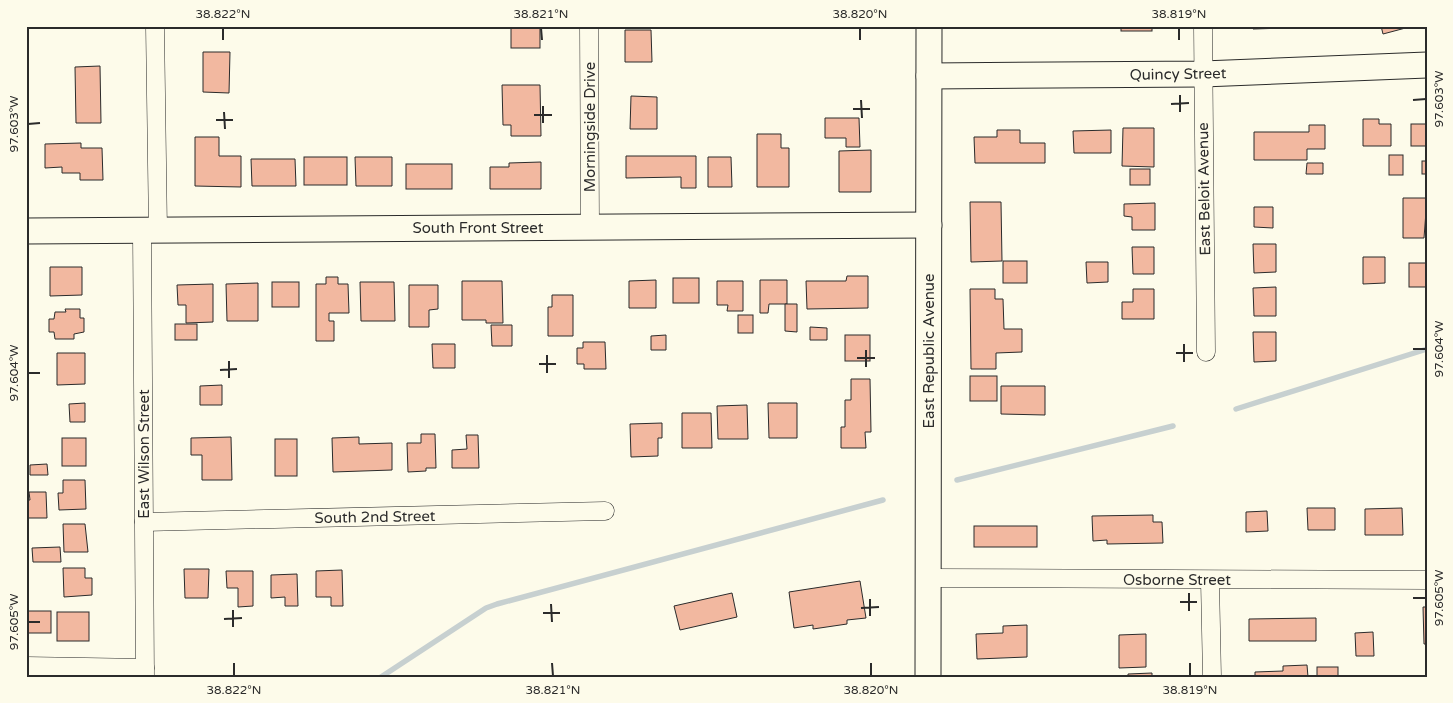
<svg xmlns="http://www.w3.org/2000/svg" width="1453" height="703" viewBox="0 0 1453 703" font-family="'Varela Round',sans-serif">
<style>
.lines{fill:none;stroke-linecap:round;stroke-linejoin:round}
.stream{stroke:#c7d0d0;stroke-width:5.5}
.building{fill:#f2b8a0;stroke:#2b2b2b}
.street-casing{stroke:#2b2b2b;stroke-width:19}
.secondary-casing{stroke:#2b2b2b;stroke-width:27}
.street{stroke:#fdfbea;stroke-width:18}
.secondary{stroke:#fdfbea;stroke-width:25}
.ticks{fill:none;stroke:#2b2b2b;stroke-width:2}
.labels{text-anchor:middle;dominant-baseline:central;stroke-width:4;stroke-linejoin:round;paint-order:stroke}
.street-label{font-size:15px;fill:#2b2b2b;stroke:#fdfbea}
.neatline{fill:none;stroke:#2b2b2b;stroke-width:2}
.ticks-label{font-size:12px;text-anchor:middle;fill:#2b2b2b}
</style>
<rect width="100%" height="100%" fill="#fdfbea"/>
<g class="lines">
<!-- stream -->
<g class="stream">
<path d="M1236,409L1427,349"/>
<path d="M957,480L1173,426"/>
<path d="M381,677L486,608L497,604L883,500"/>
</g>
</g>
<!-- building -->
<g class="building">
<rect x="511" y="26" width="29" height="22"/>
<rect x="1121" y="26" width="31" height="5"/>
<path d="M1253,26H1320V27L1253,29Z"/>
<path d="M1381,26H1413L1383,34Z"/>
<path d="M625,30H651L652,62H625Z"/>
<path d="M203,52H230L229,93L203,92Z"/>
<path d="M100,66L101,123H76L75,67Z"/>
<path d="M502,85H540L541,136H511V125H503Z"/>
<path d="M631,96L657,97V129H630Z"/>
<path d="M825,118H859L860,147H846V138H825Z"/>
<path d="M1363,119H1379V124H1391V146H1363Z"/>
<rect x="1411" y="124" width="16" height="22"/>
<path d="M1309,125H1325V149H1307V160H1254V132H1309Z"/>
<path d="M1123,128H1154V167L1122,166Z"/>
<path d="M997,130H1020V143H1045V163H975L974,137H997Z"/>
<path d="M1111,130V153H1074L1073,131Z"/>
<path d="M757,134H781V148H789V187H757Z"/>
<path d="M195,137H219V156H241V187L195,186Z"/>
<path d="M81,143V148H102L103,180H80V173H62V167L45,168V144Z"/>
<path d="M871,150V192H839V151Z"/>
<rect x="1389" y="155" width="14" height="20"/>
<path d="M626,156H696V188H681V177L626,178Z"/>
<rect x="304" y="157" width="43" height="28"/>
<path d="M355,157H392V186H356Z"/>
<path d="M708,157H731L732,187H708Z"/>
<path d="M251,159H295L296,186H252Z"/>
<rect x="1422" y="161" width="5" height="13"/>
<path d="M541,162V189H490V167H509V163Z"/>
<path d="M1307,163H1323V174H1306Z"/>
<rect x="406" y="164" width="46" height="25"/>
<rect x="1130" y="169" width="20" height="16"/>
<path d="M1403,198H1427L1424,238H1403Z"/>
<path d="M970,202H1001L1002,261L971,262Z"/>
<path d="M1155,203V230H1132V217L1124,216V204Z"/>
<path d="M1254,207H1273V228L1254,227Z"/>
<path d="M1253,244H1276V272L1254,273Z"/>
<path d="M1132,247H1154V274H1133Z"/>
<path d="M1363,257H1385V283L1363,284Z"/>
<rect x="1003" y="261" width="24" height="22"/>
<path d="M1086,262H1108V282L1087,283Z"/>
<rect x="1409" y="263" width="18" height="24"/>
<path d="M50,267H82V295L50,296Z"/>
<path d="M847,276H868V308L807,309L806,281H846Z"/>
<path d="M326,277H338V284H348L349,313H329V321H334V341H316V284H326Z"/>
<rect x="673" y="278" width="26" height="25"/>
<path d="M656,280V308H629V281Z"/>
<path d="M760,280H787V304H769L768,313H760Z"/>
<path d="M462,281H502L503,323H486V320H462Z"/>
<path d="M717,281H743V311H727L728,305H717Z"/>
<rect x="272" y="282" width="27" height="25"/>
<path d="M360,282H394L395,321H361Z"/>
<path d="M258,283V321H227L226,284Z"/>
<path d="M213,284V322L186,323V305H178L177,285Z"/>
<path d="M409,285H438V309L429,310V327H409Z"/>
<path d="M1276,287V316H1254L1253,288Z"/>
<path d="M970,289H995V299H1003L1004,329H1022V352L996,353V369H971Z"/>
<path d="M1133,289H1154V319H1122V302H1133Z"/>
<path d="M552,295H573V336H548V307H552Z"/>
<path d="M785,304H797V332L785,331Z"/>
<path d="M65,309H80V318H84V332L74,334V339H55L54,332H49V319H54L55,312H66Z"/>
<rect x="738" y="315" width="15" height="18"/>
<rect x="175" y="324" width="22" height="16"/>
<path d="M491,325H512V346H492Z"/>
<path d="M810,327L827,328V340H810Z"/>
<path d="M1253,332H1276V361L1254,362Z"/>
<path d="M666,335V350H651V336Z"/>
<rect x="845" y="335" width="25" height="26"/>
<path d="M583,342H605L606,369H584V364H577V348H583Z"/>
<path d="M432,344H455V368H433Z"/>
<path d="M57,353H85V384L57,385Z"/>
<rect x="970" y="376" width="27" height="25"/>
<path d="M851,379H870L871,432H865L866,448H841V427H845V400H851Z"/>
<path d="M222,385V405H200V386Z"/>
<path d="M1001,386H1045V415L1001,414Z"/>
<path d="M85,403V422H70L69,404Z"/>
<path d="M768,403H797V438H769Z"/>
<path d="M747,405L748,439H718L717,406Z"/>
<path d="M682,413H711L712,448H682Z"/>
<path d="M662,423V438H658V456L631,457L630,424Z"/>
<path d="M421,434H435L436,468H426V471L408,472L407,443H421Z"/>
<path d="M466,435H478L479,468H452V450L467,449Z"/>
<path d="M231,437L232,480H202V455H191V438Z"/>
<path d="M359,437V444L392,443V470L333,472L332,438Z"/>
<rect x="62" y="438" width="24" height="28"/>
<rect x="275" y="439" width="22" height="37"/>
<path d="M47,464L48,475H30V465Z"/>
<path d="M63,480H85L86,509L59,510L58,493H63Z"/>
<path d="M29,492H46L47,518H26V500H30Z"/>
<path d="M1307,508H1335V530H1308Z"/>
<path d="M1402,508L1403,535H1365V509Z"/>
<path d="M1267,511L1268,531L1246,532V512Z"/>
<path d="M1153,515V522H1162L1163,543L1107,544V540L1093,541L1092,516Z"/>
<path d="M63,524H85L88,552H64Z"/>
<rect x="974" y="526" width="63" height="21"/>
<path d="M60,547L61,562H33L32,548Z"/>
<path d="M63,568H85V578H92V595L64,597Z"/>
<path d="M184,569H209L208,598H185Z"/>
<path d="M342,570L343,606H331V597H316V571Z"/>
<path d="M226,571H253V606L238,607V588H227Z"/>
<path d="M297,574L298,606H285V597L271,598V575Z"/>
<path d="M860,581L866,618L847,620V624L813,629V625L794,628L789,592Z"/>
<path d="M732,593L737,617L680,630L674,606Z"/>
<path d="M1423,607H1427V644H1424Z"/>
<rect x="26" y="611" width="25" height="22"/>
<rect x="57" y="612" width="32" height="29"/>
<path d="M1316,618V641H1249V619Z"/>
<path d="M1027,625V657L977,659L976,634L1003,633V626Z"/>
<path d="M1373,632L1374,656H1356L1355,633Z"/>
<path d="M1146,634V667L1119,668V635Z"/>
<path d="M1307,665L1308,677H1255V672L1283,671V666Z"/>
<rect x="1317" y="667" width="21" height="10"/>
<path d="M1152,673V677H1128V674Z"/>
</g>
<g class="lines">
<defs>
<g id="street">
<path d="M155,26L158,231"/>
<path d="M589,26L590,227"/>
<path d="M1203,26L1206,352"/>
<path d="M142,231L145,677"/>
<path d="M144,522L605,511"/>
<path d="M928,578L1427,580"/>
<path d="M1210,581L1212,677"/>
<path d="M26,666L145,668"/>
</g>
<g id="secondary">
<path d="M929,76L1203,74L1427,65"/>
<path d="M26,231L929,225"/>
<path d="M928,677L929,26"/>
</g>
</defs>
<!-- street casing -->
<use href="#street" class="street-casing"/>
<!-- secondary casing -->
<use href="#secondary" class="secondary-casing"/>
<!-- street -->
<use href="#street" class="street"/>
<!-- secondary -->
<use href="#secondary" class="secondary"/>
</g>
<!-- ticks -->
<path class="ticks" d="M223,28V40M541,28L542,40M860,28V40M1179,28V40M1180,95V112M861,100L862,118M1413,100L1426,99M1171,104L1189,103M543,106V123M853,109H870M224,112L225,129M534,115H552M216,120H233M28,124L40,123M1184,344V362M1413,349H1426M866,350V367M1176,353H1193M547,355V373M857,358H875M229,361V378M539,364H556M220,370L237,369M28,373H40M1189,593V611M1413,598H1426M870,599V616M1180,602H1197M551,604L552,622M861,608L879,607M233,610V627M543,613H560M224,619L242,618M28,622H40M234,663V676M552,663L553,676M871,663V676M1190,663V676"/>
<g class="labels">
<!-- street labels -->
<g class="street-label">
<text transform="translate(1178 74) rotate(-1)">Quincy Street</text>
<text transform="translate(590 127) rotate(-90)">Morningside Drive</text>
<text transform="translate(1204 189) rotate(-91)">East Beloit Avenue</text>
<text x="478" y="228">South Front Street</text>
<text transform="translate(929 351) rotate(-90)">East Republic Avenue</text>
<text transform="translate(144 454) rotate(-90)">East Wilson Street</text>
<text transform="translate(375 517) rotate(-1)">South 2nd Street</text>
<text x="1177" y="580">Osborne Street</text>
</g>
</g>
<!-- border -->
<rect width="1453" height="703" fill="none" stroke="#fdfbea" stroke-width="55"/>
<rect x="28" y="28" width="1398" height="648" class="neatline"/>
<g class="ticks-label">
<text x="223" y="18">38.822°N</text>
<text x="541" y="18">38.821°N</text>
<text x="860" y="18">38.820°N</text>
<text x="1179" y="18">38.819°N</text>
<text transform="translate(1439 99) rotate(-90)" y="4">97.603°W</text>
<text transform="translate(14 124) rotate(-90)" y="4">97.603°W</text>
<text transform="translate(1439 349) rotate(-90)" y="4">97.604°W</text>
<text transform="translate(14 373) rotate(-90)" y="4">97.604°W</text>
<text transform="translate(1439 598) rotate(-90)" y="4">97.605°W</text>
<text transform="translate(14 622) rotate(-90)" y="4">97.605°W</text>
<text x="234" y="694">38.822°N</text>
<text x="553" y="694">38.821°N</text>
<text x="871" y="694">38.820°N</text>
<text x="1190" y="694">38.819°N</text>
</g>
</svg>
